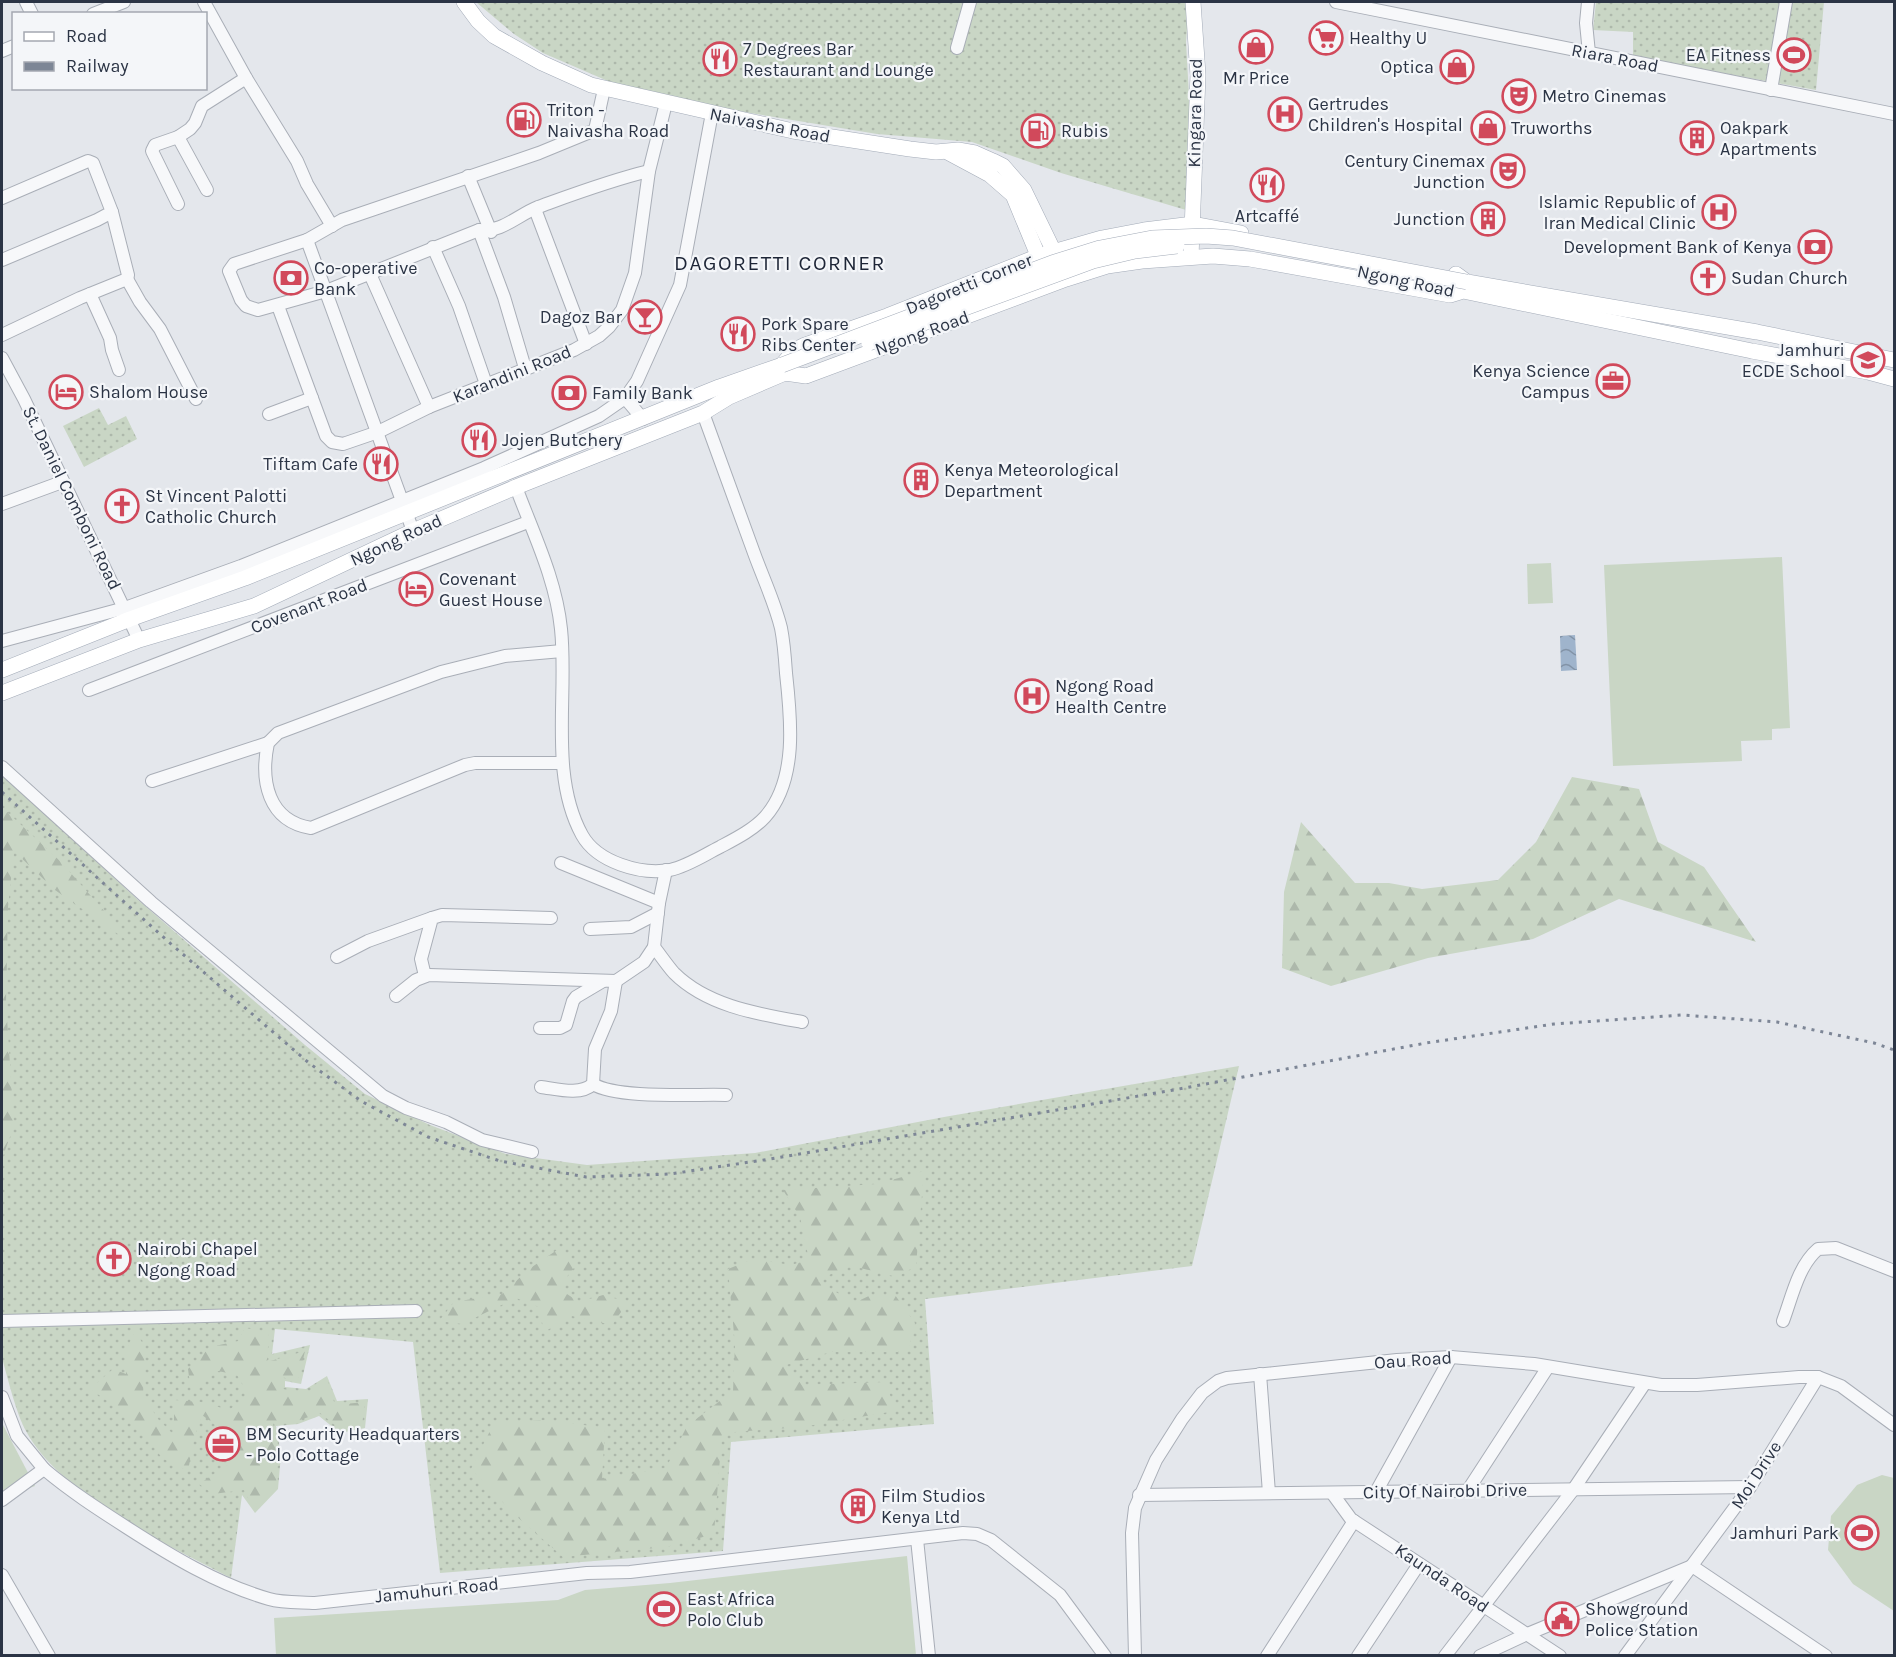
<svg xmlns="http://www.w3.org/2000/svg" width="1896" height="1657" viewBox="0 0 1896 1657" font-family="Karla,sans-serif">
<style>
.grass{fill:url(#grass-dots)}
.forest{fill:url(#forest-firs)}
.pitch{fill:#c9d6c5}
.water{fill:url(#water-waves)}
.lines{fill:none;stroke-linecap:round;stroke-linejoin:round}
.minor-casing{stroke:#a9aeb7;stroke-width:14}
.major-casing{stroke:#a3abb8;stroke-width:16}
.minor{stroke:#f7f8fa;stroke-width:12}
.major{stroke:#fff;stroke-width:15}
.rail{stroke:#7d8696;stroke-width:3;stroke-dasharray:3 6;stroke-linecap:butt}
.major-bridge-casing{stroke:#a3abb8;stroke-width:16;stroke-linecap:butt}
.major-bridge{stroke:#fff;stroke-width:15}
.labels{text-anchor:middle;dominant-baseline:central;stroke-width:4.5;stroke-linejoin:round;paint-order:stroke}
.poi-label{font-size:18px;fill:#2b3445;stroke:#f4f6f9;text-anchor:start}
.street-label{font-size:18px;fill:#2b3445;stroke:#f4f6f9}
.quarter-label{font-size:21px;letter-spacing:1.5px;fill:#1d2536;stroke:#f4f6f9}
</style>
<defs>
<pattern id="grass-dots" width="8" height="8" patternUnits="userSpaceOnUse" patternTransform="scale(1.5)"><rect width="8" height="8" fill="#c9d6c5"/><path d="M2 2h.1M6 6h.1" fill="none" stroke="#adb8ab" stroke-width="1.8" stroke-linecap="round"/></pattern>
<pattern id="forest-firs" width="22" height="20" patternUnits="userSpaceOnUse" patternTransform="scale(1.5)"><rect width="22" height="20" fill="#c9d6c5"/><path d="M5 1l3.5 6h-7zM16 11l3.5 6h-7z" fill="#adb8ab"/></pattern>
<pattern id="water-waves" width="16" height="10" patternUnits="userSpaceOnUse" patternTransform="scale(1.5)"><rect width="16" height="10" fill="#9fb4cc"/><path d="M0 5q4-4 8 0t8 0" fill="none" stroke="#8293a7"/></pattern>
</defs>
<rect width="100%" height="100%" fill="#e4e7ec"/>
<!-- grass -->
<g class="grass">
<path d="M476,2H1189L1186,42L1190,114L1186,210L1061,173L972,142L877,134L714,107L617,85L543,53L514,34Z"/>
<path d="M1596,2H1824L1816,90L1633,57V32L1593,30Z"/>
<path d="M99,408L108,425L126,416L137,439L84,467L63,426Z"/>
<path d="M2,774L137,899L305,1045L365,1094L430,1125L506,1154L587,1165L755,1153L944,1117L1239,1066L1192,1266L925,1299L934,1424L731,1442L723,1551L440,1573L413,1342L275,1329L272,1354L310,1345L301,1384L285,1381V1387L306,1389L327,1376L337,1401L368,1399L365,1428L340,1433L319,1416L298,1424L276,1426L281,1455L278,1489L255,1513L242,1495L231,1578C169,1546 59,1494 26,1431C16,1413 8,1379 2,1358Z"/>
</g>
<!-- forest -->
<g class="forest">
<path d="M1572,777L1639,789L1658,842L1704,867L1756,942L1619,899L1533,939L1428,958L1331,986L1282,968L1284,892L1301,822L1355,883H1389L1422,889L1498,880L1536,842Z"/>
<path d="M2,807L61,862L135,946L55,890L14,851L8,907L6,1003L14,1126L3,1156L2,1151Z"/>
<path d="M924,1171L916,1266L897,1277L848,1265L818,1281L854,1303L871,1295H895L915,1323L908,1352H831L786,1365L802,1385L886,1382L895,1411L802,1427L722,1433L714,1534L666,1547L563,1557L515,1515L471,1469L494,1423L548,1420L605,1428L602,1479L666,1468L687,1426L733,1391L735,1345L728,1269L753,1259L791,1265L809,1260L800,1217L783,1190L877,1184Z"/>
<path d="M560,1248L577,1264L558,1288L579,1302L603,1295L628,1302L612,1325L572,1316L544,1332L539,1307L516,1298L462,1324L439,1321L454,1302L502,1294L529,1269Z"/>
<path d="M245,1328L269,1332L267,1362L305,1351L298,1381L281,1377L283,1389L307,1393L327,1379L335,1405L365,1402L362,1425L340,1429L320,1413L297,1421L273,1423L278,1454L276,1488L254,1510L244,1490L213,1494L199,1484L231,1463L226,1433L202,1415L194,1438L188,1471L162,1458L140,1428L112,1404L90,1389L113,1369L126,1374L127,1348L135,1331L145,1347L143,1395L158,1419L174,1435V1400L201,1402L229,1410L249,1395L237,1375L218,1371L191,1391L188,1369L210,1347L238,1341Z"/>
</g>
<!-- pitch -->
<g class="pitch">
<path d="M1782,557L1790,728L1772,729V740L1741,741L1742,761L1613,766L1604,565Z"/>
<path d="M1551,563L1553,603L1528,604L1527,564Z"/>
<path d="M2,1423L35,1486L2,1498Z"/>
<path d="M1882,1475L1894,1478V1611L1853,1584L1828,1550L1831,1516L1857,1485Z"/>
<path d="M907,1556L916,1655H276L274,1618L558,1600L585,1590L670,1583Z"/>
</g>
<!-- water -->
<path class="water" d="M1575,635L1577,670L1561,671L1560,636Z"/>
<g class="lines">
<defs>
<g id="minor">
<path d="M26,2L32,14"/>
<path d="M204,2L246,78L297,161L307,184L332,226"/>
<path d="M1336,2L1894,114"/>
<path d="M1588,2L1586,23L1589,53"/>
<path d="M93,14L124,2"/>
<path d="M957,48L970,2"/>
<path d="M2,51L14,46"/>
<path d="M604,89L595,130L539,153L342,220L307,240L234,264L229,271L241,300L246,306L258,310L326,291L479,230C501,233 518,215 538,207C574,194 611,180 649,171"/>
<path d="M1771,90L1786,2"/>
<path d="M178,137L207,190"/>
<path d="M468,176L491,232"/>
<path d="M2,198L88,161L93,163L112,212L97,220L2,260"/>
<path d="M178,204L152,151L155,145L178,137L190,129L195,123L202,106L246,78"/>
<path d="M535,209L586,344"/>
<path d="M112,212L128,275L127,279"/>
<path d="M479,230L504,297L525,368"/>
<path d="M307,240L413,531"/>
<path d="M433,247L459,306L486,384"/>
<path d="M370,274L429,407"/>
<path d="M90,294L110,338L112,350L119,370"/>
<path d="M278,306L326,436L332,442L343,444L378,432L429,407L574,350L599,336L609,327L622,310L635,273L649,171L666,103"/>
<path d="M2,335L80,298L127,279L140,302L160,329L196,399"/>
<path d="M2,358L24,399L139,640"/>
<path d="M625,398L643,419"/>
<path d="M269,414L312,398"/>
<path d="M516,487C533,533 556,579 561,629C568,695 549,775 582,835C597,862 640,875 670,870C688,866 704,855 720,847C735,839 753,830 765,817C798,780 791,718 786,673C785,658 784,643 781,628C775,603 763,578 754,553C737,506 720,459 703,413"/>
<path d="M2,504L62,482"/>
<path d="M2,641L125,608L241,566L484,468L599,416L625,398L637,381L680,285L712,113"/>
<path d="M562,651L505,656L441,672L278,733L268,743C260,781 268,821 311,828L465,765L475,763H562"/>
<path d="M89,690L528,522"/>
<path d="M2,767L151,902L383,1096L406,1108L446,1122L482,1140L532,1152"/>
<path d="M152,781L268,743"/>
<path d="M561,863L659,903"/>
<path d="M590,929L631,927L658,913"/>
<path d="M654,947C661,956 667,965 674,973C707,1006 758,1014 802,1022"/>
<path d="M337,957L368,941L432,918"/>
<path d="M425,976L421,959L432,918L442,915L551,918"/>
<path d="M396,996L416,980L429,975L616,981L644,962L654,947L659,903L666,870"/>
<path d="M540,1028H560L566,1025L573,1001L576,997L603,981"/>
<path d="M593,1084C617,1099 695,1094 726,1095"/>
<path d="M541,1087C557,1089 580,1096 593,1084L595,1049L611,1011L616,981"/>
<path d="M2,1321L416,1311"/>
<path d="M1783,1321C1792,1297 1798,1266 1818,1249L1836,1248L1894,1271"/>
<path d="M1260,1374L1269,1493"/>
<path d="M2,1397L17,1436L44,1469"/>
<path d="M1468,1490L1548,1367"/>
<path d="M1376,1492L1451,1357"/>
<path d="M1332,1493L1351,1519L1560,1656"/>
<path d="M1139,1495L1750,1487"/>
<path d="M2,1500L44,1469C70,1491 98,1509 126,1527C171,1556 217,1584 269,1599C283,1603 300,1602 315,1603L587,1573L630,1572L963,1533L977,1534L991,1540L1060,1595L1105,1656"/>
<path d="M917,1539L929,1656"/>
<path d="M2,1575L49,1656"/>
<path d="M1135,1656L1132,1533L1135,1508L1156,1460L1182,1419L1202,1393L1218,1381L1227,1378L1397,1360L1451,1357L1534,1364L1661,1385H1697L1799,1377H1818L1841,1386L1894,1425"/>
<path d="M1267,1656L1354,1521"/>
<path d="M1358,1656L1419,1564"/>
<path d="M1445,1656L1573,1490L1645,1383"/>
<path d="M1480,1656L1525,1635L1692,1566L1826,1656"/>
<path d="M1625,1656L1750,1487L1818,1377"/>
</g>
<g id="major">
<path d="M464,2L478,21L494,36L542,63L591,85L793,131L910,149L936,152L958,150L975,153L993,161L1003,166L1024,190L1058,260"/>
<path d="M949,153L990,175L1013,195L1042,265"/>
<path d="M1191,257L1198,75L1193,2"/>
<path d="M1456,274L1467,282L1757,332L1894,360"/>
<path d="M2,670L130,619L245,578L719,387L782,365L795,350L805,345L887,316L1039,256L1102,238L1144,230L1193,224L1241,233"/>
<path d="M2,693L139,640L254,606L413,531L516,487L703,413L729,397L785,373L806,376L1066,279L1107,266L1142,261L1213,256L1250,259L1450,295L1463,291L1752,351L1868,372L1894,379"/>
</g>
</defs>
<!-- minor casing -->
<use href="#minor" class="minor-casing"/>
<!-- major casing -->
<use href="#major" class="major-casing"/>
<!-- minor -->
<use href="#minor" class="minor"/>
<!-- major -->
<use href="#major" class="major"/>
<!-- rail -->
<path class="rail" d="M2,792L171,944L309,1063L361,1101L428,1137L500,1161L586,1177L670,1174L770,1159L1168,1091L1426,1043L1554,1024L1682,1015L1777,1022L1874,1043L1894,1050"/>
<defs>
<g id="major-bridge">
<path d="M869,343L1093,261L1135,251L1177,246"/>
<path d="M782,365L1052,263L1100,248L1152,238L1206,236L1233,238L1467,282"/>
</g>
</defs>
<!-- major-bridge casing -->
<use href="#major-bridge" class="major-bridge-casing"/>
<!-- major-bridge -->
<use href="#major-bridge" class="major-bridge"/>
</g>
<!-- icons -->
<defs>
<symbol id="supermarket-ring" viewBox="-11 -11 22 22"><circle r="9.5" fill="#f4f6f9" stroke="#d1495b" stroke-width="1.5"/><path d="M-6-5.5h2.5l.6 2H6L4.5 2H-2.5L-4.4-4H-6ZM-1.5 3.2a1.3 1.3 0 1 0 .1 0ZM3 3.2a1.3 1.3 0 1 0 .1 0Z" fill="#d1495b"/></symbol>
<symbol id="shop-ring" viewBox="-11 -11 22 22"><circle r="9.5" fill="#f4f6f9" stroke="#d1495b" stroke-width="1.5"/><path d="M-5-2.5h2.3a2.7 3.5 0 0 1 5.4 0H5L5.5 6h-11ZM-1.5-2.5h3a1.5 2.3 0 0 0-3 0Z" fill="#d1495b"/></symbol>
<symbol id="stadium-ring" viewBox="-11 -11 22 22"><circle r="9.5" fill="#f4f6f9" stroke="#d1495b" stroke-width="1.5"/><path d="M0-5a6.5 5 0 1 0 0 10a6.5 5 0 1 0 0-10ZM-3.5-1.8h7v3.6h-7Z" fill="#d1495b"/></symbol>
<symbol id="restaurant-ring" viewBox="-11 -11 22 22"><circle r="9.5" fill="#f4f6f9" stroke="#d1495b" stroke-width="1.5"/><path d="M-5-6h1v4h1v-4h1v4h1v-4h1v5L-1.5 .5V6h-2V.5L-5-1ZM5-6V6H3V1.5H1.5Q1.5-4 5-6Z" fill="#d1495b"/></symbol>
<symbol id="theatre-ring" viewBox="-11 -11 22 22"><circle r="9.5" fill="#f4f6f9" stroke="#d1495b" stroke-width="1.5"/><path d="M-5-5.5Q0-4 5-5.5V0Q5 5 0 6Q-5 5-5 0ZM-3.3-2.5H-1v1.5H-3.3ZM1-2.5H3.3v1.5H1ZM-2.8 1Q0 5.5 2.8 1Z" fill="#d1495b"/></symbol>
<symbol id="hospital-ring" viewBox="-11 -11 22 22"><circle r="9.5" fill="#f4f6f9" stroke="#d1495b" stroke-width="1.5"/><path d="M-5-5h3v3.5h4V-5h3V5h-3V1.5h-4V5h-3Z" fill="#d1495b"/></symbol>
<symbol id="fuel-ring" viewBox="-11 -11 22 22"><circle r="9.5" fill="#f4f6f9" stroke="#d1495b" stroke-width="1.5"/><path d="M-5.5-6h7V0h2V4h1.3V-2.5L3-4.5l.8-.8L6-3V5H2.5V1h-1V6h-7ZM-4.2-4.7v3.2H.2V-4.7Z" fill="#d1495b"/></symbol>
<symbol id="building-ring" viewBox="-11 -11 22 22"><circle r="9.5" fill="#f4f6f9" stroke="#d1495b" stroke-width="1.5"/><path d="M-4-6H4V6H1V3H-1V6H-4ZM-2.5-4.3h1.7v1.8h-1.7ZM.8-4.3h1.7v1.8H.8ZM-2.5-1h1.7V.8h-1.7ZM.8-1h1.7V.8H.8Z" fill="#d1495b"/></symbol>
<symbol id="bank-ring" viewBox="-11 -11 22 22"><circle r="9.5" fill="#f4f6f9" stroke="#d1495b" stroke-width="1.5"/><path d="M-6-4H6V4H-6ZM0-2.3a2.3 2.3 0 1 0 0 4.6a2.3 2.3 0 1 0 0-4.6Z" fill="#d1495b"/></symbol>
<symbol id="church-ring" viewBox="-11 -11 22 22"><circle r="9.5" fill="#f4f6f9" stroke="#d1495b" stroke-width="1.5"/><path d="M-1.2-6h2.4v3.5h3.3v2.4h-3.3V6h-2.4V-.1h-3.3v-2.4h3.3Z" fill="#d1495b"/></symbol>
<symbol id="bar-ring" viewBox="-11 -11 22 22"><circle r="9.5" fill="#f4f6f9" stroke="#d1495b" stroke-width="1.5"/><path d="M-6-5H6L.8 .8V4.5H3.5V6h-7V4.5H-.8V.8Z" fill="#d1495b"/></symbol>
<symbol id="school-ring" viewBox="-11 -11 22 22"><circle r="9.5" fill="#f4f6f9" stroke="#d1495b" stroke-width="1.5"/><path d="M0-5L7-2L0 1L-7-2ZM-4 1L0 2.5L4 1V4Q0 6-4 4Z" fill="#d1495b"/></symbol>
<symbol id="office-ring" viewBox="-11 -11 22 22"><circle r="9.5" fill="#f4f6f9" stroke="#d1495b" stroke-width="1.5"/><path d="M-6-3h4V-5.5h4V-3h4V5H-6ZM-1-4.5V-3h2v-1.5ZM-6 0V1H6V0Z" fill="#d1495b"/></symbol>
<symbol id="hotel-ring" viewBox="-11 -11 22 22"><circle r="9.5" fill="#f4f6f9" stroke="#d1495b" stroke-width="1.5"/><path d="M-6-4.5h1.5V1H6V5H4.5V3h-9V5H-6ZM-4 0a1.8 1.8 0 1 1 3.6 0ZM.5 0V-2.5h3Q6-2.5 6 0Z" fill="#d1495b"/></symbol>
<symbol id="civic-ring" viewBox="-11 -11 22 22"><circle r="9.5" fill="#f4f6f9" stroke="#d1495b" stroke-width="1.5"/><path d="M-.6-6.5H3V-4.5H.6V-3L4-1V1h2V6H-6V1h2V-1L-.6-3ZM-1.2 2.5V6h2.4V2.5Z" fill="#d1495b"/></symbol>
</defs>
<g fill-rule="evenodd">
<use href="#supermarket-ring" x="1307" y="19" width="38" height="38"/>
<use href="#shop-ring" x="1237" y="28" width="38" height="38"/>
<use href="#stadium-ring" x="1775" y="36" width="38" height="38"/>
<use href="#restaurant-ring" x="701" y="40" width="38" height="38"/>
<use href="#shop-ring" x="1438" y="48" width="38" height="38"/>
<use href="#theatre-ring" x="1500" y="77" width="38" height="38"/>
<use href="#hospital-ring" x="1266" y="95" width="38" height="38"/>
<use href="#fuel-ring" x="505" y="101" width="38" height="38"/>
<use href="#shop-ring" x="1469" y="109" width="38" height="38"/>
<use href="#fuel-ring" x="1019" y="112" width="38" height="38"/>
<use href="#building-ring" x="1678" y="119" width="38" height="38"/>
<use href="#theatre-ring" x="1489" y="152" width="38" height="38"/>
<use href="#restaurant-ring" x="1248" y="166" width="38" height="38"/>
<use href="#hospital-ring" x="1700" y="193" width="38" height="38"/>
<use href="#building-ring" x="1469" y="200" width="38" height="38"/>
<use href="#bank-ring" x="1796" y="228" width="38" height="38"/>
<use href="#bank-ring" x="272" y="259" width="38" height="38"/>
<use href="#church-ring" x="1689" y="259" width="38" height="38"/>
<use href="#bar-ring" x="626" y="298" width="38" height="38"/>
<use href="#restaurant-ring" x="719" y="315" width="38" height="38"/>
<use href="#school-ring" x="1849" y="341" width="38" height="38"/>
<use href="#office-ring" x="1594" y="362" width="38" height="38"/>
<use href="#hotel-ring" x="47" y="373" width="38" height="38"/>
<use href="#bank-ring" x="550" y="374" width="38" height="38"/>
<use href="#restaurant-ring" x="460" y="421" width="38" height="38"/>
<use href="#restaurant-ring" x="362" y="445" width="38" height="38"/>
<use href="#building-ring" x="902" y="461" width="38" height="38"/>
<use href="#church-ring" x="103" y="487" width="38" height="38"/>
<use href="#hotel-ring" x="397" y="570" width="38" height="38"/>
<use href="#hospital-ring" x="1013" y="677" width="38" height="38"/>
<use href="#church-ring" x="95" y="1240" width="38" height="38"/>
<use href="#office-ring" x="204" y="1425" width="38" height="38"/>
<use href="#building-ring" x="839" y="1487" width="38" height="38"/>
<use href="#stadium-ring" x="1843" y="1514" width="38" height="38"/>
<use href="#stadium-ring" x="645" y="1590" width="38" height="38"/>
<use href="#civic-ring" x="1543" y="1600" width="38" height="38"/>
</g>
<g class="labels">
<!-- poi labels -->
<g class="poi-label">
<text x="1349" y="38">Healthy U</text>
<text x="743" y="49">7 Degrees Bar<tspan x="743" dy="21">Restaurant and Lounge</tspan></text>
<text x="1771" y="55" text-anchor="end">EA Fitness</text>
<text x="1434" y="67" text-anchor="end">Optica</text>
<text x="1256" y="78" text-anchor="middle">Mr Price</text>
<text x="1542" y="96">Metro Cinemas</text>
<text x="1308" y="104">Gertrudes<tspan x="1308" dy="21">Children's Hospital</tspan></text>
<text x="547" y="110">Triton -<tspan x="547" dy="21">Naivasha Road</tspan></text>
<text x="1511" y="128">Truworths</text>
<text x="1720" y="128">Oakpark<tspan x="1720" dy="21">Apartments</tspan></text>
<text x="1061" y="131">Rubis</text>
<text x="1485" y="161" text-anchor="end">Century Cinemax<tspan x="1485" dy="21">Junction</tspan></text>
<text x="1696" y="202" text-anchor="end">Islamic Republic of<tspan x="1696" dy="21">Iran Medical Clinic</tspan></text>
<text x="1267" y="216" text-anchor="middle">Artcaffé</text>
<text x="1465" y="219" text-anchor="end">Junction</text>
<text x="1792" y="247" text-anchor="end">Development Bank of Kenya</text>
<text x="314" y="268">Co-operative<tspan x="314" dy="21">Bank</tspan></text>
<text x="1731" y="278">Sudan Church</text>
<text x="622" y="317" text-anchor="end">Dagoz Bar</text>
<text x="761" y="324">Pork Spare<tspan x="761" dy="21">Ribs Center</tspan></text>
<text x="1845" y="350" text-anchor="end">Jamhuri<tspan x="1845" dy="21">ECDE School</tspan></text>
<text x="1590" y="371" text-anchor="end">Kenya Science<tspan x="1590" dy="21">Campus</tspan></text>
<text x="89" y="392">Shalom House</text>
<text x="592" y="393">Family Bank</text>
<text x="502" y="440">Jojen Butchery</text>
<text x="358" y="464" text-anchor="end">Tiftam Cafe</text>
<text x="944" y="470">Kenya Meteorological<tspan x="944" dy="21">Department</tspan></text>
<text x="145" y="496">St Vincent Palotti<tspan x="145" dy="21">Catholic Church</tspan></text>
<text x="439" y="579">Covenant<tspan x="439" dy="21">Guest House</tspan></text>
<text x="1055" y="686">Ngong Road<tspan x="1055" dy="21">Health Centre</tspan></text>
<text x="137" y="1249">Nairobi Chapel<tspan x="137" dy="21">Ngong Road</tspan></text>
<text x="246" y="1434">BM Security Headquarters<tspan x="246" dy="21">- Polo Cottage</tspan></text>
<text x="881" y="1496">Film Studios<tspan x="881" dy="21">Kenya Ltd</tspan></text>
<text x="1839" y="1533" text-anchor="end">Jamhuri Park</text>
<text x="687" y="1599">East Africa<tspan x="687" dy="21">Polo Club</tspan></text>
<text x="1585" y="1609">Showground<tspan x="1585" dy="21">Police Station</tspan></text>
</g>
<!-- street labels -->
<g class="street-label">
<text transform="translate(1615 58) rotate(11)">Riara Road</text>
<text transform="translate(1195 113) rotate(-89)">Kingara Road</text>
<text transform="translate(770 125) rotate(11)">Naivasha Road</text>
<text transform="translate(1406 281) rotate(12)">Ngong Road</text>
<text transform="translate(969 284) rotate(-22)">Dagoretti Corner</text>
<text transform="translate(922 333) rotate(-20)">Ngong Road</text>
<text transform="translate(512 374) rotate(-22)">Karandini Road</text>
<text transform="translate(72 498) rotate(64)">St. Daniel Comboni Road</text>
<text transform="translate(396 540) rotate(-25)">Ngong Road</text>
<text transform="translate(309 606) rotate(-21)">Covenant Road</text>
<text transform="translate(1413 1360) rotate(-4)">Oau Road</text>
<text transform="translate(1756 1475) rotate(-57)">Moi Drive</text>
<text transform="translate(1445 1491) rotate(-1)">City Of Nairobi Drive</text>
<text transform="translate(1442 1578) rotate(34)">Kaunda Road</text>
<text transform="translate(437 1590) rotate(-6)">Jamuhuri Road</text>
</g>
<!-- quarter labels -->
<g class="quarter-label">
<text x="780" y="263">DAGORETTI CORNER</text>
</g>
</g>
<!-- border -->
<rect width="1896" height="1657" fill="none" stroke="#2b3445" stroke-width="6"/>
<!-- legend -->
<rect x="12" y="12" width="195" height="78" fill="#f4f6f9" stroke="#a4a8b1" stroke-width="1.5"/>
<rect x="24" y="32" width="30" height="9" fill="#ffffff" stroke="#a4a8b1" stroke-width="1.5"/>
<text x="66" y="42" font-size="18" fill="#2b3445">Road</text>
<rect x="24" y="62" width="30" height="9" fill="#7d8696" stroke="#a4a8b1" stroke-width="1.5"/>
<text x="66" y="72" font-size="18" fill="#2b3445">Railway</text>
</svg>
